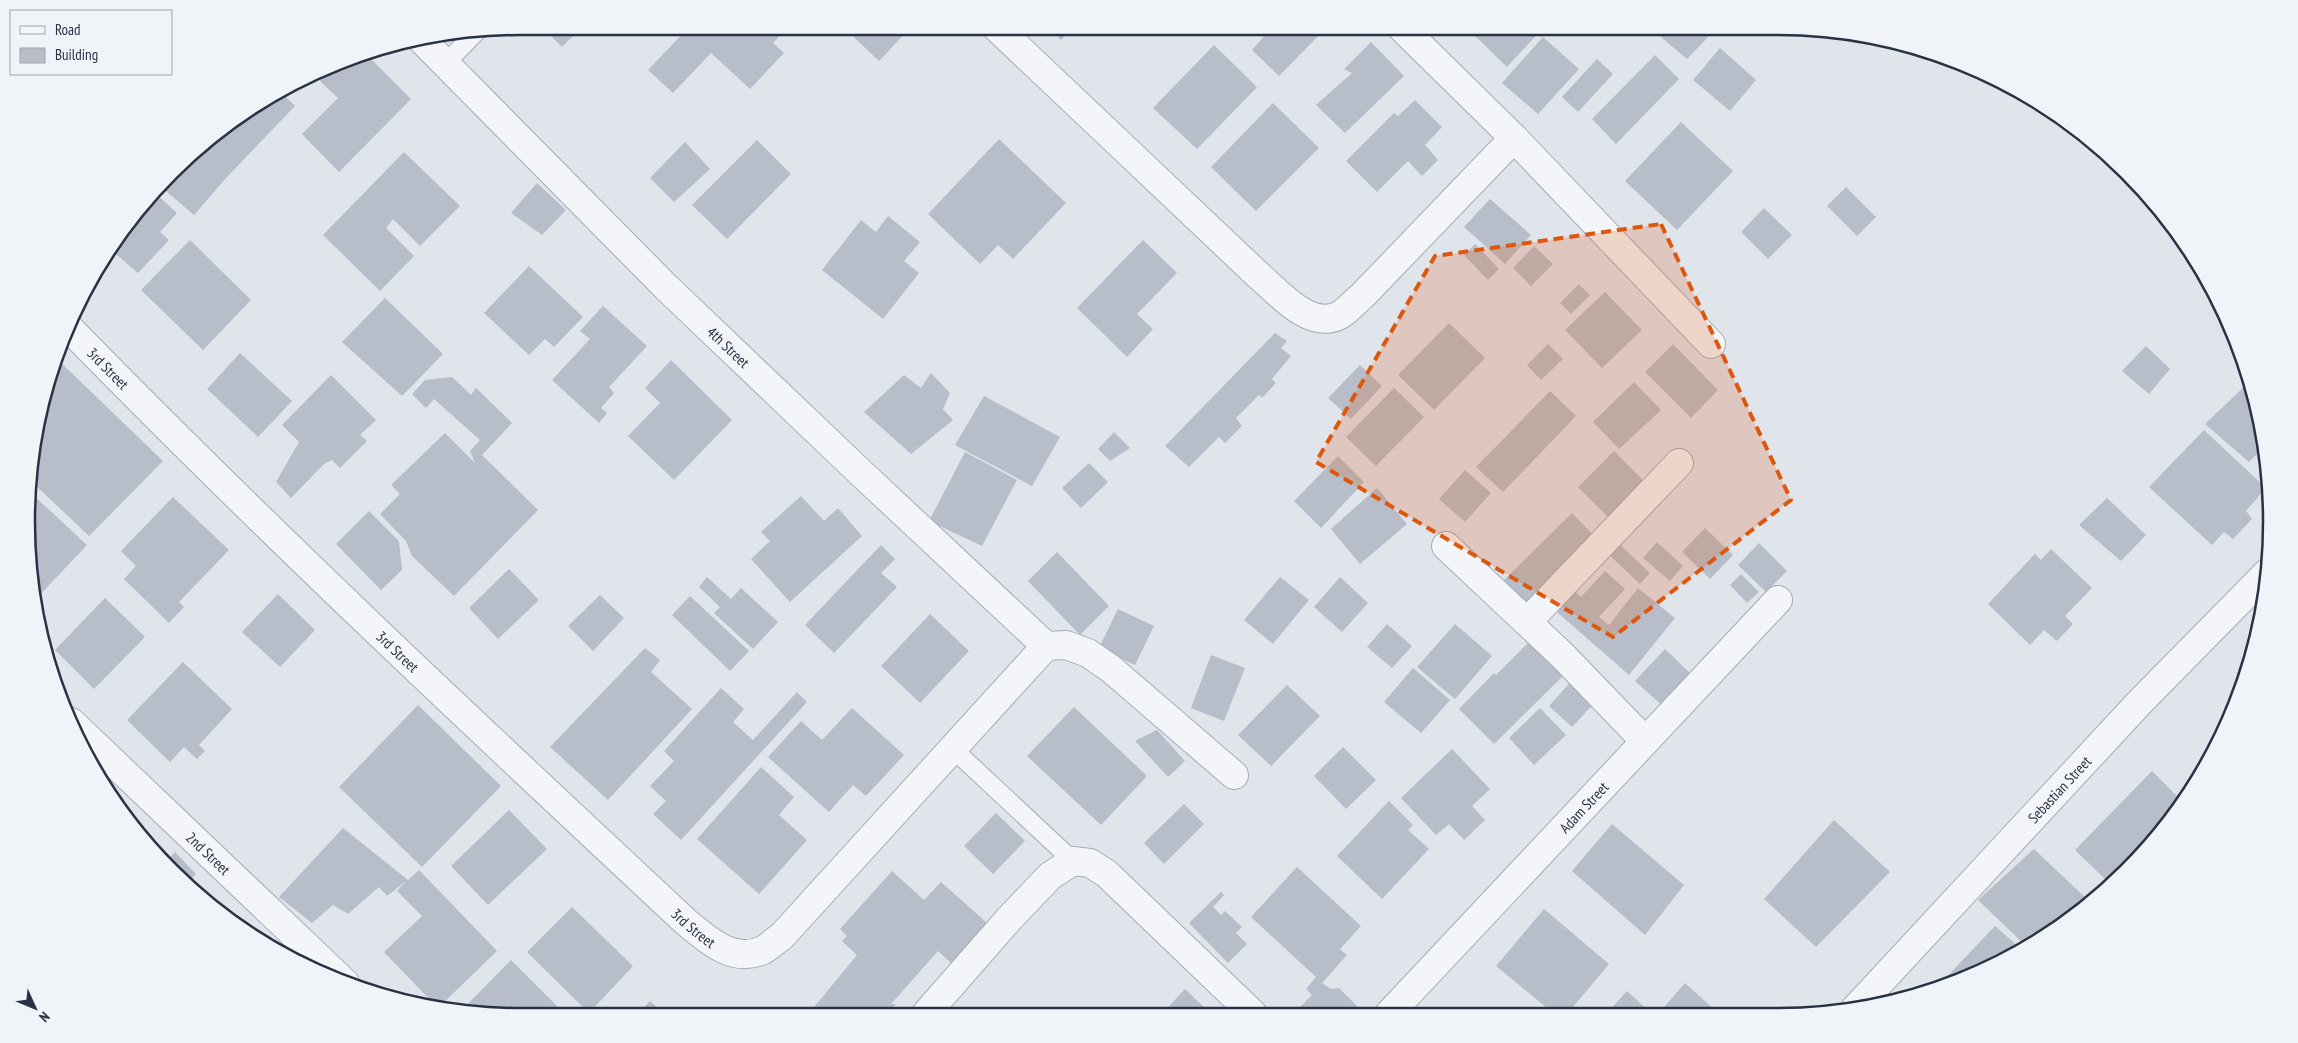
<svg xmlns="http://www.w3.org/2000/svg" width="2298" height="1043" viewBox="0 0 2298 1043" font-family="'PT Sans Narrow',sans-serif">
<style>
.building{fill:#b7bec9}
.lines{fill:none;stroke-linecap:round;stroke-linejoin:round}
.lane-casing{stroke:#a5abb6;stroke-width:20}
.street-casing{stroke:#a5abb6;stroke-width:30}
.lane{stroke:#f3f5f8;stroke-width:18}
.street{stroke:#f3f5f8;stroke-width:28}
.marked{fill:#de570f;fill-opacity:0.2;stroke:#de570f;stroke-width:4;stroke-dasharray:10 6;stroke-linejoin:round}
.labels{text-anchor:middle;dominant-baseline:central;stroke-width:5;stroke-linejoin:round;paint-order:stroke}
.street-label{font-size:15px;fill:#273244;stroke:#f0f3f8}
.rim{fill:none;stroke:#273244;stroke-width:2.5}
</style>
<rect width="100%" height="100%" fill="#e0e4eb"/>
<!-- building -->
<g class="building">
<path d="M541,26H583L562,47Z"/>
<path d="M690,26H778L784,31L773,43L784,53L750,89L711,53L673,93L648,70Z"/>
<path d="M842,26H912L879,61Z"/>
<path d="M1048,26H1075L1061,40Z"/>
<path d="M1265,26H1328L1279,76L1252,50L1267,33L1262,29Z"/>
<path d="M1465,26H1545L1507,67Z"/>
<path d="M1670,26H1696L1708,37L1687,59L1661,37Z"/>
<path d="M1543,37L1579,69L1538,114L1502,83Z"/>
<path d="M1371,42L1404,76L1345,133L1316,105L1352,73L1344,69Z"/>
<path d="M1214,45L1257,87L1197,149L1153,108Z"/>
<path d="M1720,48L1756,80L1730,111L1693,80Z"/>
<path d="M364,52L411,99L339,172L302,134L338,98L320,81L337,64Z"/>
<path d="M1655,55L1679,79L1616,144L1592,119Z"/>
<path d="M1597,59L1613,74L1578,112L1562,97Z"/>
<path d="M279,90L295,106L226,178L194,215L159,185L195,149Z"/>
<path d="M1415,100L1442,127L1425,145L1438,160L1422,176L1408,161L1377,192L1346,161L1394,113L1398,116Z"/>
<path d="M1273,103L1319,148L1256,211L1211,167Z"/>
<path d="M1681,122L1733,171L1677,230L1625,181Z"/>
<path d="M999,139L1066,203L1013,259L998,245L980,264L928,214Z"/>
<path d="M757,140L791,174L727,239L692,205Z"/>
<path d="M685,142L710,169L674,202L650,178Z"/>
<path d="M404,152L460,206L420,246L393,219L386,228L414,256L380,291L323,235Z"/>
<path d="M537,183L566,210L542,235L511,213Z"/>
<path d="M1846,187L1876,217L1857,236L1827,206Z"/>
<path d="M153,191L177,213L160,232L169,240L138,273L110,249Z"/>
<path d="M1490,199L1531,235L1505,264L1464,227Z"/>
<path d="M1764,208L1792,235L1768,259L1741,232Z"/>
<path d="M888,216L920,242L904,261L919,273L883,319L822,270L861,220L876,232Z"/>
<path d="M190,240L251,300L203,350L141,290Z"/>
<path d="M1143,240L1177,273L1137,314L1153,329L1127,357L1077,308Z"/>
<path d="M1475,244L1499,269L1488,280L1464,255Z"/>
<path d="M1534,246L1553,264L1531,286L1513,268Z"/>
<path d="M529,266L583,317L554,347L545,339L529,355L484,313Z"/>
<path d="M1579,284L1590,295L1571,314L1560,303Z"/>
<path d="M1605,292L1642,330L1602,368L1565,330Z"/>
<path d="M385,298L443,354L402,396L342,342Z"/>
<path d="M603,306L647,346L609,387L614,393L601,408L607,413L599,423L552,380L590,339L580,331Z"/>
<path d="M1449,323L1485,358L1434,410L1398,375Z"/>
<path d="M1275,333L1287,341L1281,348L1291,356L1272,379L1276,383L1262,398L1259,395L1236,418L1242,426L1225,443L1219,437L1189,467L1165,446Z"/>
<path d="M1548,344L1563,359L1541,380L1527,365Z"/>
<path d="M1673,344L1718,390L1691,418L1645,372Z"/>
<path d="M2146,346L2170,369L2149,394L2122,371Z"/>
<path d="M240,353L292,401L258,437L207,389Z"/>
<path d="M56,358L163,461L89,536L30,480L35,466L32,463L36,425Z"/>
<path d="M671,360L732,420L674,480L628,436L660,403L645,388Z"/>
<path d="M1360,365L1382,386L1351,419L1328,398Z"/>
<path d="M931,373L950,393L943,409L953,420L911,454L864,412L904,375L921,388Z"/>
<path d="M331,375L376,420L360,435L367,441L340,468L332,460L324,464L291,498L276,482L299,442L282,425Z"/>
<path d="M452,377L471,395L476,388L512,423L482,455L538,510L454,596L412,556L406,541L380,514L400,494L391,485L445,433L475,463L470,451L480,440L434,399L426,408L412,394L425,380Z"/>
<path d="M1634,382L1661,410L1619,449L1593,422Z"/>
<path d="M2249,382L2262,425L2264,447L2249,462L2205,424Z"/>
<path d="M1394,388L1424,417L1376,466L1346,437Z"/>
<path d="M1550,391L1576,416L1503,492L1476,467Z"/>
<path d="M984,396L1060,437L1032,486L955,445Z"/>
<path d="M2204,430L2266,488L2246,511L2252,519L2233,539L2224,532L2212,545L2149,487Z"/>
<path d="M1114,432L1130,448L1110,461L1098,449Z"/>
<path d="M1614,451L1649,486L1614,523L1578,487Z"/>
<path d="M965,452L1017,480L982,546L929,521Z"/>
<path d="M1338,456L1364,482L1321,528L1294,501Z"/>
<path d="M1089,463L1108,482L1081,508L1062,488Z"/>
<path d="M1465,470L1491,493L1465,522L1439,499Z"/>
<path d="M1377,488L1407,524L1360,564L1331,529Z"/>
<path d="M31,493L87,545L34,601L31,586L26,521L29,496Z"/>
<path d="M801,496L824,521L838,508L862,536L790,602L751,559L770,541L761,532Z"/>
<path d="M173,497L229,550L179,602L184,607L169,623L124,579L136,566L121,551Z"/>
<path d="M2107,498L2146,535L2121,561L2079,525Z"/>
<path d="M369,511L399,541L402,570L381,590L336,544Z"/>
<path d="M1572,513L1599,541L1530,608L1504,580Z"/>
<path d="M1705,528L1733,555L1710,579L1682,552Z"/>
<path d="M1616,541L1650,573L1640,584L1606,552Z"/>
<path d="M1657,542L1683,566L1670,581L1643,558Z"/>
<path d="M1759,543L1787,571L1766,592L1738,565Z"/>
<path d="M881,545L895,559L881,573L897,587L834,653L805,625Z"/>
<path d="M2051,549L2092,588L2065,616L2073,624L2057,641L2044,630L2030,645L1988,604L2035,554L2041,560Z"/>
<path d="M1057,552L1109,606L1080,635L1028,581Z"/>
<path d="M509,569L539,600L498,639L469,608Z"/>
<path d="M1605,571L1625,589L1599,617L1609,625L1638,588L1675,618L1629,675L1549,605L1568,584L1581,597Z"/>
<path d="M1741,574L1759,592L1747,603L1730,585Z"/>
<path d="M707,577L731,599L741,588L778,622L753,649L714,613L720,607L699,587Z"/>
<path d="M1280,577L1309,600L1273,644L1244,620Z"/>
<path d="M1340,577L1368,603L1342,632L1314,607Z"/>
<path d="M278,594L315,630L280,667L242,632Z"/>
<path d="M600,595L624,618L593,651L568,626Z"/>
<path d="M690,596L749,651L730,671L672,615Z"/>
<path d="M105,598L145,637L94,689L55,650Z"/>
<path d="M1118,609L1154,626L1135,665L1099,648Z"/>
<path d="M930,614L969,651L920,703L881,666Z"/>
<path d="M1387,624L1412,646L1392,668L1367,647Z"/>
<path d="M1455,624L1492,656L1455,699L1417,667Z"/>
<path d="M1533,638L1567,672L1494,744L1459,709L1494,673L1496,675Z"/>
<path d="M645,648L660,660L651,672L692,709L608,800L550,747Z"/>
<path d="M1665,649L1695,678L1666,709L1635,681Z"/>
<path d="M1211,655L1245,668L1224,721L1191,708Z"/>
<path d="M183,662L232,709L199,745L205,751L197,759L184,747L170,762L127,720Z"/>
<path d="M1413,668L1450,700L1421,733L1384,702Z"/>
<path d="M1576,676L1600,697L1572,727L1549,706Z"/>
<path d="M1287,685L1320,716L1271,766L1238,735Z"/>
<path d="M721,688L744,709L733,722L753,740L797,692L807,702L681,840L653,814L666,801L650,786L674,761L664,751Z"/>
<path d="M418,705L501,786L422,867L339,787Z"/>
<path d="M1074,707L1147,776L1101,825L1027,756Z"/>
<path d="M852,708L904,755L866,796L853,785L829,812L768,757L801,721L822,740Z"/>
<path d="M1540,708L1566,735L1534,765L1509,738Z"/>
<path d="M1157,730L1185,761L1168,777L1135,741Z"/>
<path d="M1343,747L1376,780L1346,809L1314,776Z"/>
<path d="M1452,749L1490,789L1472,806L1485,820L1464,840L1449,824L1436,835L1401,798Z"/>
<path d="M761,767L794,797L779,815L807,840L759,894L697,839Z"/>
<path d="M2152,771L2182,801L2170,823L2109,883L2075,850Z"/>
<path d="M1389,801L1413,825L1408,830L1429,849L1382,899L1337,856Z"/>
<path d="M1184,804L1204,824L1164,864L1144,843Z"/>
<path d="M509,810L547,849L488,905L451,866Z"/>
<path d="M996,813L1025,841L993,874L964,846Z"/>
<path d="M1834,820L1890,872L1816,947L1764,899Z"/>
<path d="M1612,824L1684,885L1645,935L1572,871Z"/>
<path d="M343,828L408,880L419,870L497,951L438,1008L384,952L422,916L397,891L406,881L387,896L379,887L348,914L333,905L312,923L279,897Z"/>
<path d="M2034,849L2090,902L2078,914L2025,945L1978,900Z"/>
<path d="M175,852L196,874L186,884L165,862Z"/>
<path d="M1297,867L1361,926L1340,949L1347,955L1322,983L1331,989L1339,988L1363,1012L1361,1014H1293L1312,995L1306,989L1316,977L1251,917Z"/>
<path d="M892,871L924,900L941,882L987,923L951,963L938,951L891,1004H896L887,1016H814L815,1006L857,955L842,941L847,936L840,929Z"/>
<path d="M1221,892L1224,895L1213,907L1221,915L1225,911L1242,927L1236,933L1247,944L1228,963L1189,923Z"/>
<path d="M572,907L633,966L589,1013L527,952Z"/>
<path d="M1544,909L1609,964L1568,1013H1553L1496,966Z"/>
<path d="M1995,926L2020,948L1966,979L1938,986Z"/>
<path d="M511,960L564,1013L560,1017H521L461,1011Z"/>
<path d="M1685,983L1718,1013L1660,1012Z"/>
<path d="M1185,989L1212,1015H1161Z"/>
<path d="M1627,991L1651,1013H1607Z"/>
<path d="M650,1001L666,1016H636Z"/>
</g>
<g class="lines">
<defs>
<g id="lane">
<path d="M445,64L477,31"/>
<path d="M952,748L1073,861"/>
</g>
<g id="street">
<path d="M995,26L1257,274C1278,292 1310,331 1340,315C1348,310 1356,301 1364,294L1514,138"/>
<path d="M1400,26L1514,138L1711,344"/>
<path id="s1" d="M419,37L666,287L861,473L1046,646"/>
<path id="s2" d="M67,326C267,531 477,727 686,922C708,940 733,964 763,950C769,947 776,940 782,936L1046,646L1066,645L1088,653L1111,669L1234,775"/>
<path d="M1446,546L1562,655L1645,741"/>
<path d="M1527,622L1679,463"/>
<path id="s3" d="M71,722L345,983"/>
<path id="s4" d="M1855,1009L2140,702L2267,573"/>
<path id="s5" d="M1389,1014L1778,600"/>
<path d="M925,1015L1009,919L1050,876L1073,861L1090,863L1107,874L1253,1014"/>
</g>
</defs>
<!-- lane casing -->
<use href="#lane" class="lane-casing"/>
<!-- street casing -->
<use href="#street" class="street-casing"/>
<!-- lane -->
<use href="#lane" class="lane"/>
<!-- street -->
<use href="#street" class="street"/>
</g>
<!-- marked area -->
<path class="marked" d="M1661,224L1791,500L1613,637L1316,462L1435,256Z"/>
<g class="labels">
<!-- street labels -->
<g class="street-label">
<text stroke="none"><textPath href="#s1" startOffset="438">4th Street</textPath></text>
<text stroke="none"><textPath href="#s2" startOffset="59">3rd Street</textPath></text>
<text stroke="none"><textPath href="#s2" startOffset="464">3rd Street</textPath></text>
<text stroke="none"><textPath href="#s4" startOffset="300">Sebastian Street</textPath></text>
<text stroke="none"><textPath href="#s5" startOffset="284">Adam Street</textPath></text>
<text stroke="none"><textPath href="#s3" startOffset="190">2nd Street</textPath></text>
<text stroke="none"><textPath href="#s2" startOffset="869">3rd Street</textPath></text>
</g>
</g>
<!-- crop -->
<path d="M0 0H2298V1043H0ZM521 35H1777A486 486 0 0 1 2263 521V522A486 486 0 0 1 1777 1008H521A486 486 0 0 1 35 522V521A486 486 0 0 1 521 35Z" fill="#f0f3f8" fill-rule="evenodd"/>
<path class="rim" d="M521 35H1777A486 486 0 0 1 2263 521V522A486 486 0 0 1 1777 1008H521A486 486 0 0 1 35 522V521A486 486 0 0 1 521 35Z"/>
<!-- legend -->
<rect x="10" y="10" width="162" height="65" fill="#f0f3f8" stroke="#a0a6b0"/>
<rect x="20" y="26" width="25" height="8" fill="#f3f5f8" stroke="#a0a6b0"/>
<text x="55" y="35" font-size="15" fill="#273244">Road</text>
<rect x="20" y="48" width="25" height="15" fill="#b7bec9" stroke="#a0a6b0"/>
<text x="55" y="60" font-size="15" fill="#273244">Building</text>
<!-- north arrow -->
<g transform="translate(35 1008) rotate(134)" stroke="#f0f3f8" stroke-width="4" paint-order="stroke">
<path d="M0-4L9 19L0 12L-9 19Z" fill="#273244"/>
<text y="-8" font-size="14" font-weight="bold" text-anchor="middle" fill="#273244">N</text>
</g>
</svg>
